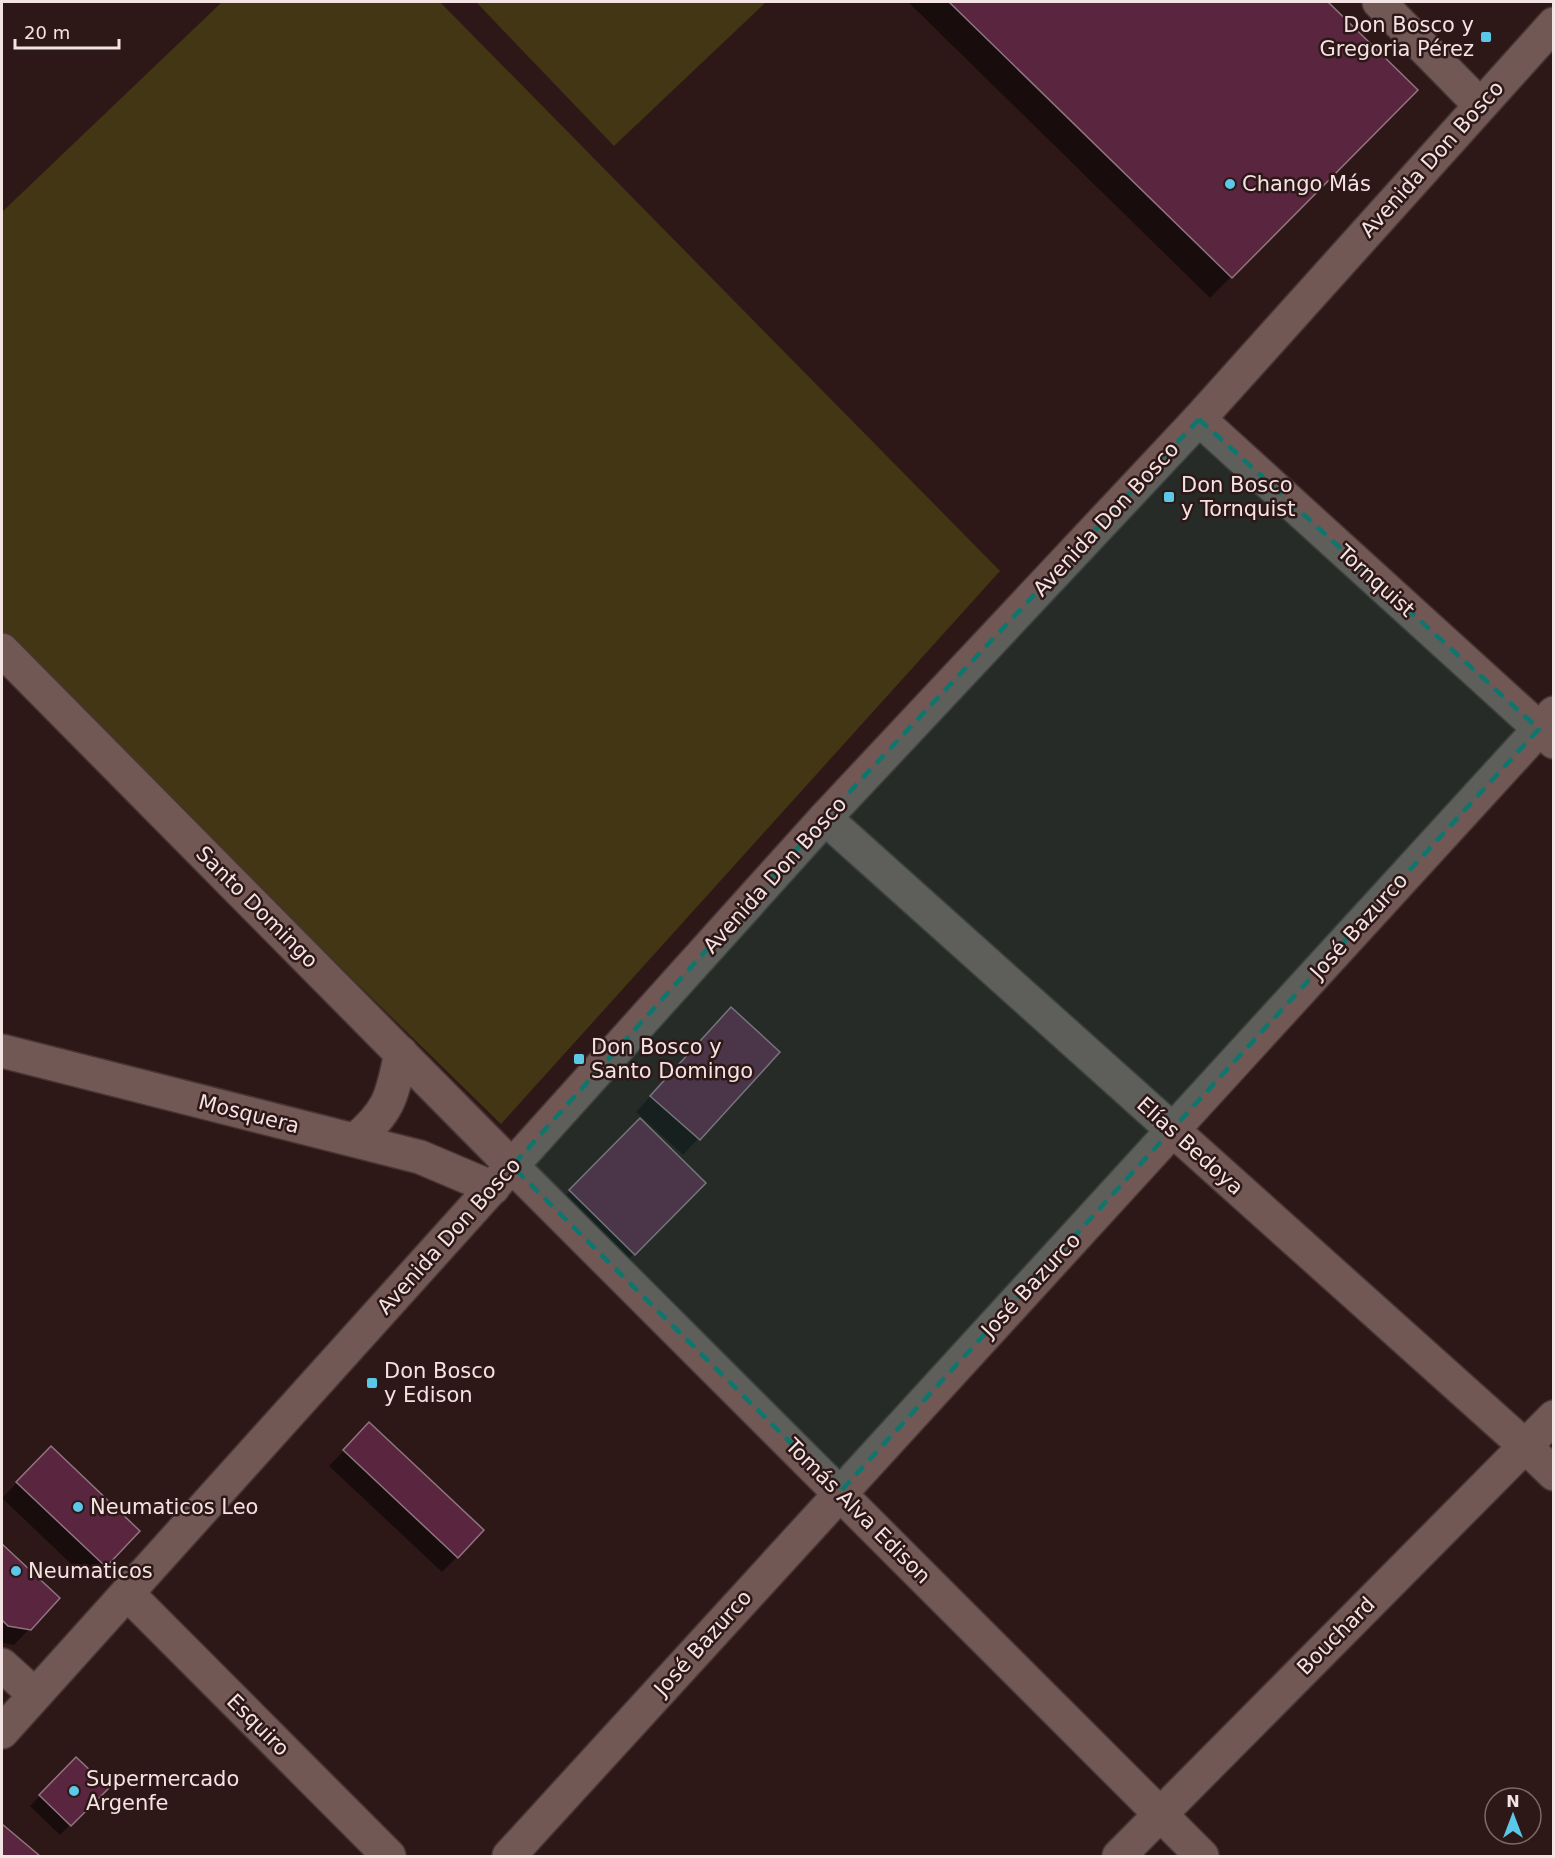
<svg xmlns="http://www.w3.org/2000/svg" width="1555" height="1858" viewBox="0 0 1555 1858" font-family="'DejaVu Sans',sans-serif">
<style>
.green{fill:#423614}
.shadow{fill:#0007}
.building{fill:#5a253f;stroke:#8f7580;stroke-width:1.5}
.lines{fill:none;stroke-linecap:round;stroke-linejoin:round}
.street-casing{stroke:#463534;stroke-width:36}
.secondary-casing{stroke:#463534;stroke-width:36}
.street{stroke:#725855;stroke-width:33}
.secondary{stroke:#725855;stroke-width:33}
.marked{fill:#0f766e;fill-opacity:0.2;stroke:#0f766e;stroke-width:4.5;stroke-dasharray:12 8;stroke-linejoin:round}
.poi-dot{fill:#5bc8e7;stroke:#2e1817;stroke-width:2}
.labels{text-anchor:middle;dominant-baseline:central;stroke-width:5;stroke-linejoin:round;paint-order:stroke}
.poi-label{font-size:21px;fill:#f3e3e2;stroke:#2e1817;text-anchor:start}
.street-label{font-size:21px;fill:#f3e3e2;stroke:#2e1817}
</style>
<rect width="100%" height="100%" fill="#2e1817"/>
<!-- green -->
<g class="green">
<path d="M222,2H440L1000,571L501,1124L2,637V212Z"/>
<path d="M476,2H766L614,146Z"/>
</g>
<!-- shadow -->
<g class="shadow">
<path d="M908,2H1326L1416,90L1210,298Z"/>
<path d="M715,1025L778,1052L683,1155L636,1112Z"/>
<path d="M640,1120L704,1183L619,1269L555,1206Z"/>
<path d="M354,1440L457,1557L442,1572L329,1466Z"/>
<path d="M35,1464L138,1531L89,1581L2,1498Z"/>
<path d="M2,1546L58,1598L14,1645L2,1643Z"/>
<path d="M76,1759L106,1788L60,1835L30,1806Z"/>
<path d="M2,1826L38,1856H2Z"/>
</g>
<!-- building -->
<g class="building">
<path d="M949,2H1328L1418,90L1232,278Z"/>
<path d="M731,1007L780,1052L700,1140L650,1096Z"/>
<path d="M640,1118L706,1183L635,1255L569,1190Z"/>
<path d="M369,1422L484,1530L458,1558L343,1450Z"/>
<path d="M51,1446L140,1531L106,1567L16,1482Z"/>
<path d="M2,1544L60,1598L31,1630L8,1626L2,1620Z"/>
<path d="M76,1757L109,1788L71,1826L39,1795Z"/>
<path d="M2,1824L40,1856H2Z"/>
</g>
<g class="lines">
<defs>
<g id="street">
<path d="M1379,2L1480,105"/>
<path d="M1199,419L1554,742"/>
<path d="M2,650L512,1166L1202,1856"/>
<path d="M825,818L1525,1446L1554,1474"/>
<path d="M2,1051L420,1157L493,1188"/>
<path d="M355,1140C390,1111 392,1096 401,1053"/>
<path d="M128,1594L389,1856"/>
<path d="M2,1665L35,1695"/>
<path d="M509,1856L1554,713"/>
<path d="M1119,1856L1554,1417"/>
</g>
<path id="secondary" d="M2,1732L825,818L1199,419L1554,24"/>
</defs>
<!-- street casing -->
<use href="#street" class="street-casing"/>
<!-- secondary casing -->
<use href="#secondary" class="secondary-casing"/>
<!-- street -->
<use href="#street" class="street"/>
<!-- secondary -->
<use href="#secondary" class="secondary"/>
</g>
<!-- marked area -->
<path class="marked" d="M1199,419L1539,729L840,1492L512,1166L825,818Z"/>
<!-- markers -->
<g class="poi-dot">
<rect x="1480" y="31" width="12" height="12" rx="3"/>
<circle cx="1230" cy="184" r="6"/>
<rect x="1163" y="491" width="12" height="12" rx="3"/>
<rect x="573" y="1053" width="12" height="12" rx="3"/>
<rect x="366" y="1377" width="12" height="12" rx="3"/>
<circle cx="78" cy="1507" r="6"/>
<circle cx="16" cy="1571" r="6"/>
<circle cx="74" cy="1791" r="6"/>
</g>
<g class="labels">
<!-- poi labels -->
<g class="poi-label">
<text x="1474" y="25" text-anchor="end">Don Bosco y<tspan x="1474" dy="24">Gregoria Pérez</tspan></text>
<text x="1242" y="184">Chango Más</text>
<text x="1181" y="485">Don Bosco<tspan x="1181" dy="24">y Tornquist</tspan></text>
<text x="591" y="1047">Don Bosco y<tspan x="591" dy="24">Santo Domingo</tspan></text>
<text x="384" y="1371">Don Bosco<tspan x="384" dy="24">y Edison</tspan></text>
<text x="90" y="1507">Neumaticos Leo</text>
<text x="28" y="1571">Neumaticos</text>
<text x="86" y="1779">Supermercado<tspan x="86" dy="24">Argenfe</tspan></text>
</g>
<!-- street labels -->
<g class="street-label">
<text transform="translate(1432 159) rotate(-48)">Avenida Don Bosco</text>
<text transform="translate(1106 519) rotate(-47)">Avenida Don Bosco</text>
<text transform="translate(1376 581) rotate(42)">Tornquist</text>
<text transform="translate(775 875) rotate(-48)">Avenida Don Bosco</text>
<text transform="translate(257 907) rotate(45)">Santo Domingo</text>
<text transform="translate(1359 926) rotate(-48)">José Bazurco</text>
<text transform="translate(249 1114) rotate(14)">Mosquera</text>
<text transform="translate(1190 1146) rotate(42)">Elías Bedoya</text>
<text transform="translate(449 1236) rotate(-48)">Avenida Don Bosco</text>
<text transform="translate(1031 1285) rotate(-47)">José Bazurco</text>
<text transform="translate(858 1511) rotate(45)">Tomás Alva Edison</text>
<text transform="translate(1336 1636) rotate(-45)">Bouchard</text>
<text transform="translate(703 1643) rotate(-48)">José Bazurco</text>
<text transform="translate(258 1725) rotate(45)">Esquiro</text>
</g>
</g>
<!-- border -->
<rect width="1555" height="1858" fill="none" stroke="#f3e3e2" stroke-width="6"/>
<!-- north arrow -->
<g transform="translate(1513 1816)"><circle r="28" fill="#2e1817" stroke="#7d6968" stroke-width="1.5"/>
<path d="M0-4.5L10 22L0 15L-10 22Z" fill="#5bc8e7"/>
<text y="-9" font-size="16" font-weight="bold" text-anchor="middle" fill="#f3e3e2">N</text>
</g>
<!-- scale -->
<path d="M15 39v9h104v-9" fill="none" stroke="#f3e3e2" stroke-width="3"/>
<text x="24" y="39" font-size="18" fill="#f3e3e2" stroke="#2e1817" stroke-width="4.5" paint-order="stroke">20 m</text>
</svg>
